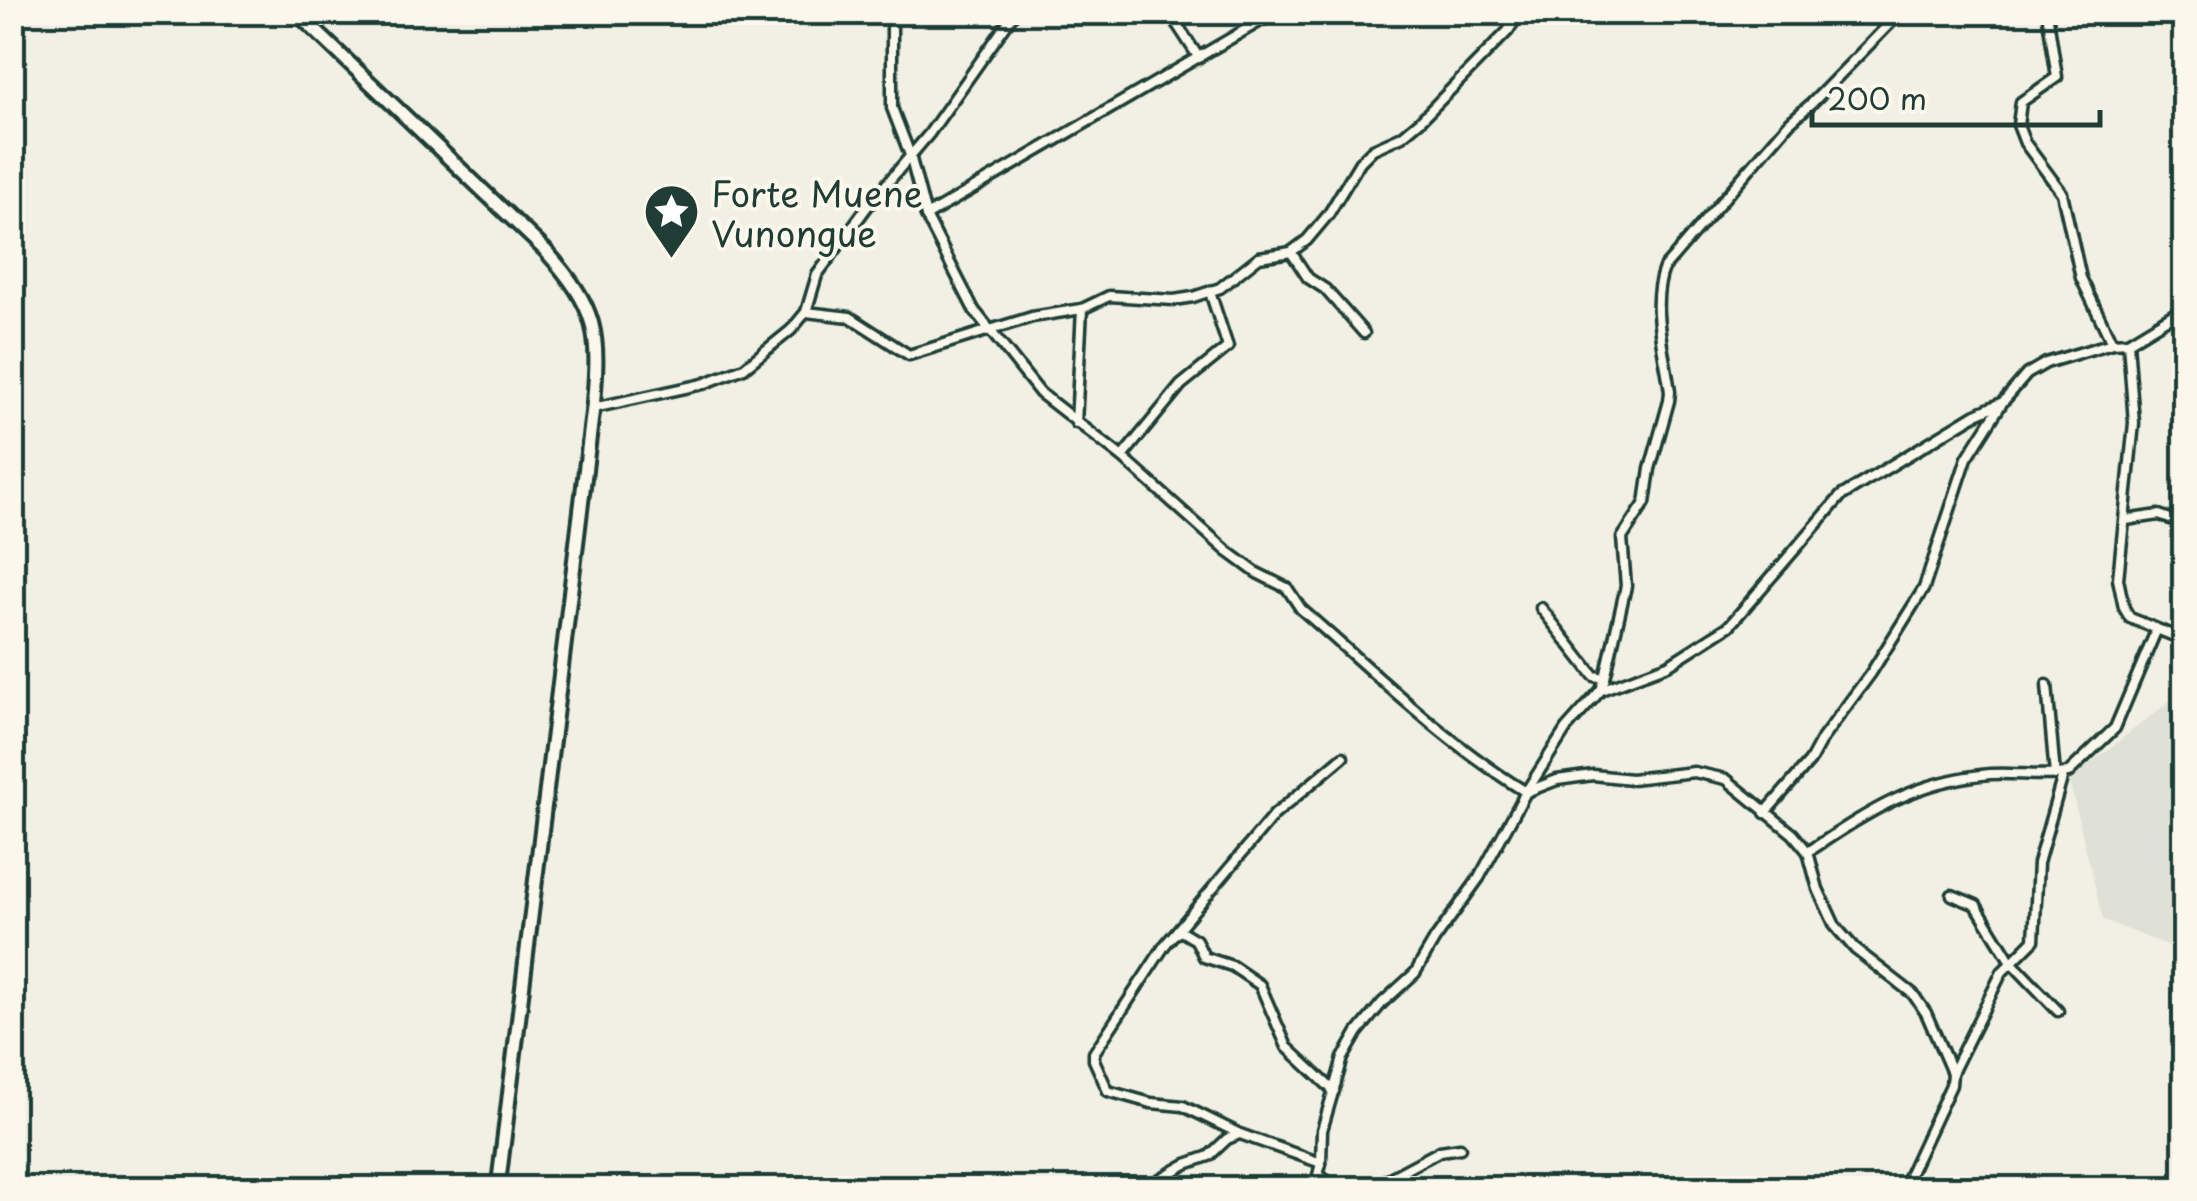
<svg xmlns="http://www.w3.org/2000/svg" width="2197" height="1201" viewBox="0 0 2197 1201" font-family="'Playpen Sans',sans-serif">
<style>
.built{fill:#e0e1d6}
.lines{fill:none;stroke-linecap:round;stroke-linejoin:round}
.street-casing{stroke:#1f3d34;stroke-width:15}
.secondary-casing{stroke:#1f3d34;stroke-width:19}
.street{stroke:#fbf7ec;stroke-width:8}
.secondary{stroke:#fbf7ec;stroke-width:11}
.labels{text-anchor:middle;dominant-baseline:central;stroke-width:8;stroke-linejoin:round;paint-order:stroke}
.poi-label{font-size:35px;fill:#1f3d34;stroke:#fbf7ec;text-anchor:start}
</style>
<rect width="100%" height="100%" fill="#f2f0e5"/>
<filter id="ink" filterUnits="userSpaceOnUse"><feTurbulence type="fractalNoise" baseFrequency=".01" numOctaves="2"/><feDisplacementMap in="SourceGraphic" scale="20" xChannelSelector="R" yChannelSelector="G"/><feConvolveMatrix kernelMatrix="1 2 1 2 8 2 1 2 1" color-interpolation-filters="sRGB"/></filter>
<g filter="url(#ink)">
<!-- built -->
<path class="built" d="M2171,700L2184,706V952L2103,920L2069,780Z"/>
<g class="lines">
<defs>
<g id="street">
<path d="M892,12V108L910,155L926,216L974,310L1040,393L1122,457L1227,551L1257,573L1287,588L1301,609C1374,672 1444,742 1526,792L1566,729L1601,690L1605,678L1626,586L1622,538L1645,503L1650,469L1669,401L1670,392C1665,352 1649,306 1664,268L1789,123L1812,103L1901,12"/>
<path d="M1169,12L1199,58"/>
<path d="M2047,12L2057,77L2021,102L2018,125L2025,143L2062,193L2081,278L2112,343"/>
<path d="M926,216L1276,12"/>
<path d="M1291,252L1308,278L1325,289L1364,333"/>
<path d="M806,312L850,317L909,355L1032,317L1082,309L1109,296L1174,300L1193,297L1220,288L1259,257L1291,252L1307,240L1328,215L1360,162L1373,149L1402,136L1420,121L1508,31L1520,12"/>
<path d="M2128,342L2134,423L2118,579L2124,608L2130,618L2184,640"/>
<path d="M593,408L703,384L744,368L791,330L806,312L817,275L867,207L929,134L1015,12"/>
<path d="M1076,423L1082,309"/>
<path d="M1122,457L1181,385L1228,347L1210,292"/>
<path d="M2126,520L2159,515L2184,524"/>
<path d="M1541,608L1594,676L1605,678"/>
<path d="M2047,685L2055,775"/>
<path d="M1601,690L1668,665L1729,626L1841,496L1976,414L2001,403"/>
<path d="M1765,813L1810,761L1822,739L1871,673L1924,588L1967,458L2002,403L2027,374L2046,363L2112,343L2128,342L2184,308"/>
<path d="M1808,852C1870,811 1914,781 1990,774C2016,772 2042,778 2068,773L2115,728L2156,631"/>
<path d="M1952,895L1976,905L2011,962L2058,1011"/>
<path d="M1175,934L1181,931L1196,940L1204,957L1232,966L1260,985L1287,1047L1334,1091"/>
<path d="M1321,1163L1240,1134L1183,1106L1151,1103L1108,1091L1094,1060V1053L1165,945L1274,815L1343,757"/>
<path d="M1319,1175L1336,1188"/>
<path d="M1144,1188L1186,1164L1209,1156L1227,1139L1239,1134"/>
<path d="M1315,1188L1321,1163L1322,1130L1343,1058L1358,1032L1382,1003L1415,973L1435,939L1479,878L1526,792L1557,780L1593,775L1631,779L1694,772L1726,779L1793,834L1808,852L1818,889L1835,926L1855,949L1913,994L1926,1013L1952,1073"/>
<path d="M1371,1188L1440,1151L1460,1148"/>
<path d="M1903,1188L1951,1085L1952,1073L2002,972L2034,940L2038,863L2063,775"/>
</g>
<path id="secondary" d="M296,12L545,250C598,309 600,332 593,408L498,1188"/>
</defs>
<!-- street casing -->
<use href="#street" class="street-casing"/>
<!-- secondary casing -->
<use href="#secondary" class="secondary-casing"/>
<!-- street -->
<use href="#street" class="street"/>
<!-- secondary -->
<use href="#secondary" class="secondary"/>
</g>
</g>
<!-- icons -->
<defs>
<symbol id="sight-pin" viewBox="-11 -11 22 30"><path d="M0 17L-7.5 6A9.5 9.5 0 1 1 7.5 6Z" fill="#1f3d34" stroke="#fbf7ec"/><path d="M0-6L1.8-2.2L6-1.7L2.9 1.2L3.7 5.4L0 3.3L-3.7 5.4L-2.9 1.2L-6-1.7L-1.8-2.2Z" fill="#fff"/></symbol>
</defs>
<g fill-rule="evenodd">
<use href="#sight-pin" x="640" y="180" width="63" height="86"/>
</g>
<g class="labels">
<!-- poi labels -->
<g class="poi-label">
<text x="711" y="192">Forte Muene<tspan x="711" dy="40">Vunongue</tspan></text>
</g>
</g>
<!-- margin -->
<rect width="2197" height="1201" fill="none" stroke="#fbf7ec" stroke-width="50"/>
<rect x="25" y="25" width="2147" height="1151" fill="none" stroke="#1f3d34" stroke-width="4" filter="url(#ink)"/>
<!-- scale -->
<path d="M1812 110v15h288v-15" fill="none" stroke="#1f3d34" stroke-width="5"/>
<text x="1827" y="110" font-size="30" fill="#1f3d34" stroke="#fbf7ec" stroke-width="8" paint-order="stroke">200 m</text>
</svg>
